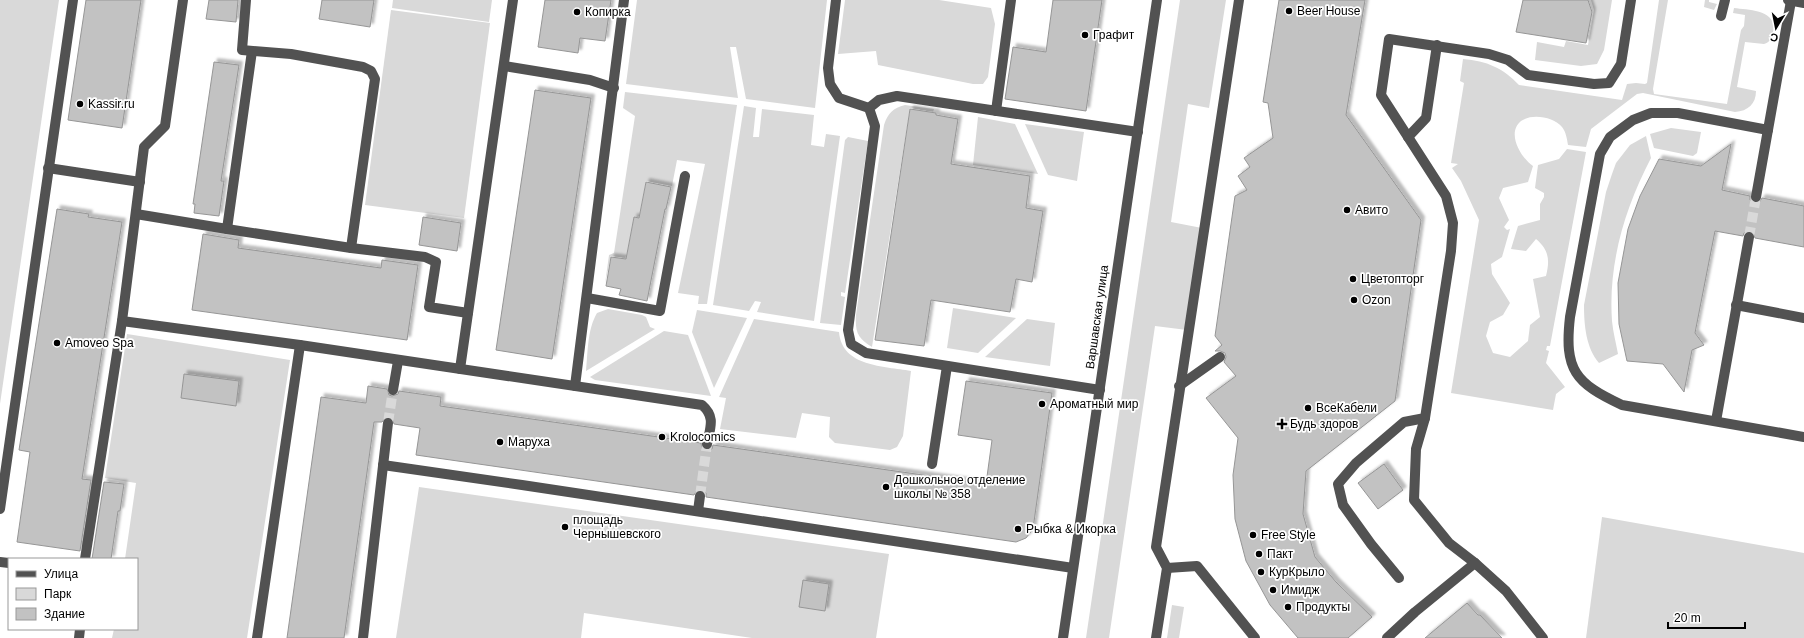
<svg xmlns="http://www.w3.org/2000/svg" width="1804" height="638" viewBox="0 0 1804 638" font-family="Helvetica,sans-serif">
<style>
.green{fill:#d9d9d9}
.building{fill:#c2c2c2;stroke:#969696;filter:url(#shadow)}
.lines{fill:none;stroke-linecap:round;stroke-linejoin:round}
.minor-tunnel{stroke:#d9d9d9;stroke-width:10;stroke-dasharray:10 5;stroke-linecap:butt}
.minor{stroke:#525252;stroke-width:10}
.poi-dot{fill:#000;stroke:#fff;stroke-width:1.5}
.labels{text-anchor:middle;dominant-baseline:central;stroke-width:3.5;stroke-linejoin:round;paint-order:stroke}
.poi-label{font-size:12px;fill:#000;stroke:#fff;text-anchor:start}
.street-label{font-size:12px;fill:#000;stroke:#fff}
</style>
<defs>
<filter id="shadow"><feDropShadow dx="3.5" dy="-3.5" stdDeviation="1" flood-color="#0004"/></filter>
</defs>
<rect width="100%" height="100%" fill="#fff"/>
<!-- green -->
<g class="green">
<path d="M0,0H59L0,404Z"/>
<path d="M393,0H492L489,22L392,8Z"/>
<path d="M637,0H827L815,108L746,99L736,47H730L738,98L626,84Z"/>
<path d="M845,0H939L991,8L995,24L988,77L983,84H973L878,65L876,51L838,54Z"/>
<path d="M1180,0H1226L1209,108L1188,104L1171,222L1202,228L1187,330L1155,326L1109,638H1086Z"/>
<path d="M1591,0H1612L1604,50L1597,64L1581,66L1535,60L1537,42L1564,47L1566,41L1588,45L1594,10Z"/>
<path d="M1659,0H1668L1653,89L1654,94L1727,104L1741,30L1744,26L1745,15L1733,13L1734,8C1749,10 1778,10 1773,32C1772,38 1770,42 1764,44L1745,42L1737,87L1756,91C1756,104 1748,111 1735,112L1643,93L1637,94L1591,129L1586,147L1568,145C1567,139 1566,132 1562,127C1554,117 1532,113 1521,121C1506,133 1521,158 1533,166L1528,182L1503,188L1499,198L1509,220L1504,227L1507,230L1510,229L1502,257L1491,264L1492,274L1510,303L1503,315L1490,322L1486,336L1493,353L1510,357L1528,341L1530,325L1540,317L1533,279L1546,276C1550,260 1549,250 1536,239L1526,251L1511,249L1518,226L1540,220V204L1544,197V193L1535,188L1538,165L1559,159L1567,149L1586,152L1550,346H1547L1546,350L1549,351L1546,363L1565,387L1556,394L1553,410L1451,393L1479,220L1461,181L1452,168L1458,164L1451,163L1464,83L1460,81L1463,59C1487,61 1503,68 1519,85L1622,100L1627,84L1636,83L1645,84L1647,83Z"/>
<path d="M1705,0H1709V2L1717,4L1714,10L1704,7Z"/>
<path d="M391,10L490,23L464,218L365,205Z"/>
<path d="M625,92L737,105L707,304H698L699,296L678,293L705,164L677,160L672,186L646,181L639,217H634L626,258L611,256L605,284L609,255L614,253L635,116L623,108Z"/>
<path d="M905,105L934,109L933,112L910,108L872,347C858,338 855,333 856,315L884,125C888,113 893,108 905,105Z"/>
<path d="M744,106L756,108L753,137H759L762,109L814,115L811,145L824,147L826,134L840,136L814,321L757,312L761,302L755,301L749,311L713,305Z"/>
<path d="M978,117L1015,124L1038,174L973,165Z"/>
<path d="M1025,124L1084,132L1077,181L1048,175Z"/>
<path d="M1671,128L1701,132L1697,153L1693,156L1654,148L1650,134Z"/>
<path d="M1646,136L1651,158C1625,208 1608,263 1612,321C1613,332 1616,343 1618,354L1599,363C1586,348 1584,325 1584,305L1606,192L1612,174L1616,163L1630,145Z"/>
<path d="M848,137L868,141L845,293L841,292V296L845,297L841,325L820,323L845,140Z"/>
<path d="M953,308L1016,318L978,353L947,348Z"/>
<path d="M608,309L642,315L646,317L650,327L655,329L586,371C588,353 587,330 597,313Z"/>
<path d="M697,310L747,318L714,388L692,332Z"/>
<path d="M754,319L839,332C842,367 884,366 911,371L903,436L897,447L890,450L835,443L829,437L830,417L802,413L796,438L720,429L726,398L719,397Z"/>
<path d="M1027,319L1055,323L1050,366L985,357Z"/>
<path d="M664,331L688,335L711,396L595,380L590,377Z"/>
<path d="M127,334L290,360L247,638H112L114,629H137V559H125L136,483L105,478Z"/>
<path d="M419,487L889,554L876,638H752L584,613L581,638H396Z"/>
<path d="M1602,517L1804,553V638H1586Z"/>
<path d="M1172,605L1184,607L1179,638H1167Z"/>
</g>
<!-- building -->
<g class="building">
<path d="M86,0H141L122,128L68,120Z"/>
<path d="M209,0H238L236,22L206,19Z"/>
<path d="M322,0H374L370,27L319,19Z"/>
<path d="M545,0H611L605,41L580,38L578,53L538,47Z"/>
<path d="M1053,0H1102L1086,111L1005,99L1013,47L1046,52Z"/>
<path d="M1279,0H1365L1346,115L1421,220L1395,401L1306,471L1303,514L1315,557L1336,582L1372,617L1348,638H1298L1270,605L1246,561L1235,519L1233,475L1238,438L1206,398L1236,376L1224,362L1226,357L1225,353L1220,351H1215L1222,345L1215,336L1235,196L1247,190L1238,176L1250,167L1244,158L1273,138L1268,103L1263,102Z"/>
<path d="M1523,0H1588L1592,12L1586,43L1516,32Z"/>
<path d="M214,62L239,65L221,181H224L219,216L194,213L195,204H193Z"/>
<path d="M535,90L591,98L552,359L496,350Z"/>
<path d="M910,109L936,113V115L958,119L951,164L1030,176L1026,208L1043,211L1032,282L1016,279L1010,312L931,300L924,346L875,340Z"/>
<path d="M1731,144L1722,190L1750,196V200L1754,203H1759L1762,198L1804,206V247L1755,238L1753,232L1750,231L1744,233L1743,236L1715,231L1695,333L1704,345L1692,350L1684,392L1663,364L1627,361L1619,324L1618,283L1628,229L1640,196L1659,159L1701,166Z"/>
<path d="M646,182L671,187L666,209H665L647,301L619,295L621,289L606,286L611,257L626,259L634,217L639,218Z"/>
<path d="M57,209L89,214L88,217L122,222L82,479L91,480L80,551L17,542L30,452L19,450Z"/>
<path d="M423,217L461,223L457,251L419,245Z"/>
<path d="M203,234L239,240L238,248L381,268L382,260L418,265L407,340L192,310Z"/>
<path d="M184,374L239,381L236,406L181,398Z"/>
<path d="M966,381L1052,393L1033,529L1026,538L1016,542L706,497V493L701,490H697L694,495L416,455L420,428L394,424L392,418L386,417L382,422H374L344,638H287L321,397L366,403L368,386L387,389L389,395L392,396L398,394L399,391L441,397L440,406L701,443L702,449L706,450L712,449L713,445L986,484L992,440L958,435Z"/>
<path d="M1384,464L1403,490L1378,509L1358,483Z"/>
<path d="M104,482L124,484L120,511H118L111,559H92Z"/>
<path d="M803,580L829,584L825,611L799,607Z"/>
<path d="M1467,603L1478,615H1480L1502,638H1425Z"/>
</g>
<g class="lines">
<!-- minor-tunnel -->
<g class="minor-tunnel">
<path d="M1749,237L1756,197"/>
<path d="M388,423L393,390"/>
<path d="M700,496L707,444"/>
</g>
<!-- minor -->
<g class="minor">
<path d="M183,0L165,126L144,147L122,321L300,345L702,405C716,417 710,428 707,444"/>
<path d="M836,0L828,68L830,84L839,98L869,108"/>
<path d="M1788,0L1804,3"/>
<path d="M1721,16L1725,0"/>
<path d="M504,66L590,80L614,88"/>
<path d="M996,111L1011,0"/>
<path d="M1768,130L1678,113H1651L1633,120L1610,137L1600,154L1570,317C1564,370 1575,383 1622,405L1804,437"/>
<path d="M1408,137L1426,118L1437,45"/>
<path d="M48,168L140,182"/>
<path d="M1756,197L1791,1"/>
<path d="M136,214L227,229L252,51"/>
<path d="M227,229L351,248L375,79L371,71L363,67L291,54L242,50L246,0"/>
<path d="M351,248L425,257L436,262L429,307L468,313"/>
<path d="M587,298L660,311L685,176"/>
<path d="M1736,305L1804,318"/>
<path d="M460,369L513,0"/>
<path d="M575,386L624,0"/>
<path d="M1179,386L1220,357"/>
<path d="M393,390L398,361"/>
<path d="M1100,390L866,353L851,344L848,330L875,126L869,108L879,100L897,96L1138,132"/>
<path d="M1425,418L1416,449L1414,500L1449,543L1475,563"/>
<path d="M1716,421L1749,237"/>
<path d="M932,464L947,366"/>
<path d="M383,465L522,485L1073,568"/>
<path d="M0,509L73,0"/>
<path d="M698,511L700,496"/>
<path d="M85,559L122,321"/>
<path d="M0,562L9,563"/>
<path d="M1167,568L1197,566L1255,638"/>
<path d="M1399,578L1371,544L1343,505L1338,484L1356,463L1404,422L1425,418L1451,251L1453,223L1446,196L1381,95L1389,39L1489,54L1508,60L1528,75L1594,84L1609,83L1621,64L1631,0"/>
<path d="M79,638L80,629"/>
<path d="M257,638L300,345"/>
<path d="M363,638L388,423"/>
<path d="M1063,638L1157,0"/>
<path d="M1156,638L1167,568L1156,547L1239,0"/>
<path d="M1387,638L1415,612L1475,563L1506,591L1543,638"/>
</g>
</g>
<!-- markers -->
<g class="poi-dot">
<circle cx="1289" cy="11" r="4"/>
<circle cx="577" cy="12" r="4"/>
<circle cx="1085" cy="35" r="4"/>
<circle cx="80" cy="104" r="4"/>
<circle cx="1347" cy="210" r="4"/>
<circle cx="1353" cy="279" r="4"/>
<circle cx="1354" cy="300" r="4"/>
<circle cx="57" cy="343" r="4"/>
<circle cx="1042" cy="404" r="4"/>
<circle cx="1308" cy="408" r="4"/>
<path d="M1280 418h4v4h4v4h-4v4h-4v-4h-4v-4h4z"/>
<circle cx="662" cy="437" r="4"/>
<circle cx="500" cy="442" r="4"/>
<circle cx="886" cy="487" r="4"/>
<circle cx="565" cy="527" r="4"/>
<circle cx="1018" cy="529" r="4"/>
<circle cx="1253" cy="535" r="4"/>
<circle cx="1259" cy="554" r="4"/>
<circle cx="1261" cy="572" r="4"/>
<circle cx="1273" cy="590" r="4"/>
<circle cx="1288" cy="607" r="4"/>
</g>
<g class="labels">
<!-- poi labels -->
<g class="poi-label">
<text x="1297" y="11">Beer House</text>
<text x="585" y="12">Копирка</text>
<text x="1093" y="35">Графит</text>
<text x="88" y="104">Kassir.ru</text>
<text x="1355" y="210">Авито</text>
<text x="1361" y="279">Цветопторг</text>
<text x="1362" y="300">Ozon</text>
<text x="65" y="343">Amoveo Spa</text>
<text x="1050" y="404">Ароматный мир</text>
<text x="1316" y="408">ВсеКабели</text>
<text x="1290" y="424">Будь здоров</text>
<text x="670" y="437">Krolocomics</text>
<text x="508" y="442">Маруха</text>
<text x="894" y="480">Дошкольное отделение<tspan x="894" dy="14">школы № 358</tspan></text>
<text x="573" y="520">площадь<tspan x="573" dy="14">Чернышевского</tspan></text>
<text x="1026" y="529">Рыбка &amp; Икорка</text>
<text x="1261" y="535">Free Style</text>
<text x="1267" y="554">Пакт</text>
<text x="1269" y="572">КурКрыло</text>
<text x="1281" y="590">Имидж</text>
<text x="1296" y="607">Продукты</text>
</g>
<!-- street labels -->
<g class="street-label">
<text transform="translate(1097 317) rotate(-82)">Варшавская улица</text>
</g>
</g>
<!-- legend -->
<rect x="8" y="558" width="130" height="72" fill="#ffffff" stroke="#999999"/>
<rect x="16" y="571" width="20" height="6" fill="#525252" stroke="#999999"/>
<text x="44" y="578" font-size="12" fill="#000000">Улица</text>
<rect x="16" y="588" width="20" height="12" fill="#d9d9d9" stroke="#999999"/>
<text x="44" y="598" font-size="12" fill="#000000">Парк</text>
<rect x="16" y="608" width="20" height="12" fill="#c2c2c2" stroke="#999999"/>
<text x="44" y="618" font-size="12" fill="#000000">Здание</text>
<!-- north arrow -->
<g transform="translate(1776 28) rotate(190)" stroke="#ffffff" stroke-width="3" paint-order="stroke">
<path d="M0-3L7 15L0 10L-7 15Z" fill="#000000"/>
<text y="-6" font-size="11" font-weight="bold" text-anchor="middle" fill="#000000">С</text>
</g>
<!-- scale -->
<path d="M1668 622v6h77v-6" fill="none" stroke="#000000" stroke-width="2"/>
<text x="1674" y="622" font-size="12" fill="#000000" stroke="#ffffff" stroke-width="3" paint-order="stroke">20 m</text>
</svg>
